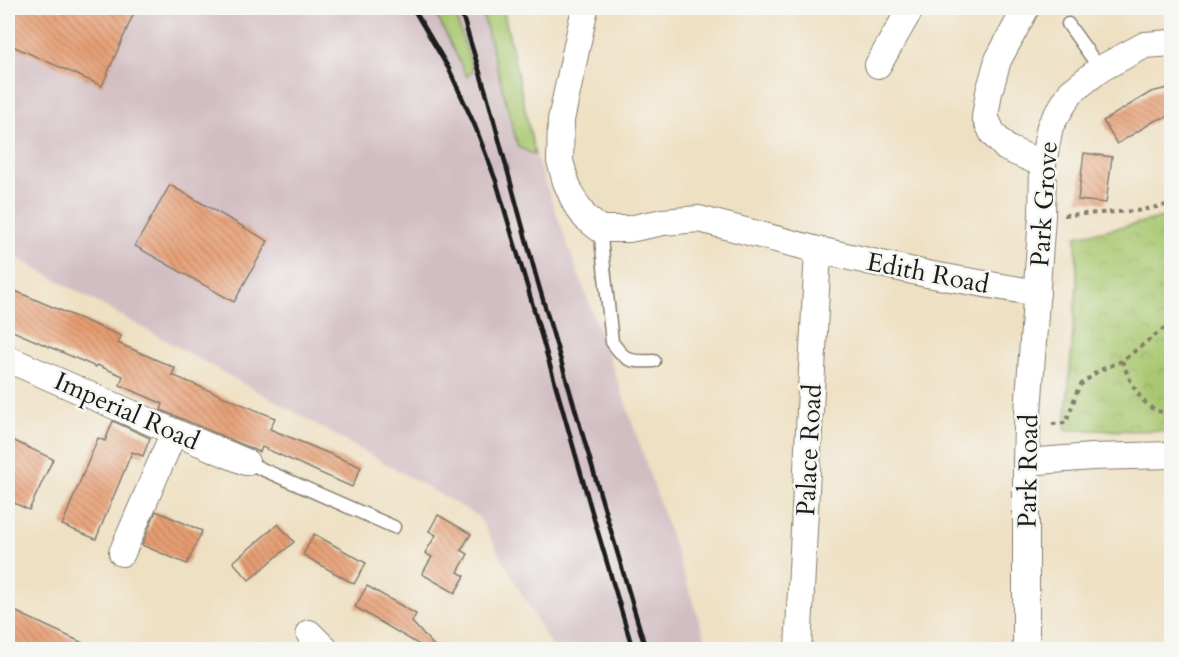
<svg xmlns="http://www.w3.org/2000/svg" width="1179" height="657" viewBox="0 0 1179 657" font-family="Cardo,serif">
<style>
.railway{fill:#d2bec2}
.grass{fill:#a9c76f;stroke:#627246;stroke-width:1.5}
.park{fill:url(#park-crowns);stroke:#627246;stroke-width:1.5}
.building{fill:url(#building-back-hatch)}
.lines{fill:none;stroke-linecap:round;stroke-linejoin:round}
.lane-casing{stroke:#857e6f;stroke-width:15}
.street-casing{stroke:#857e6f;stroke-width:28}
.path{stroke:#857e6f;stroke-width:4;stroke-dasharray:4.5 4.5;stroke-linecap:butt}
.lane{stroke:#fff;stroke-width:12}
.street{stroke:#fff;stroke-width:26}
.rail{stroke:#1c1c1c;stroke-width:4.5}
.labels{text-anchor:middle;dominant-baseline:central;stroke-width:5;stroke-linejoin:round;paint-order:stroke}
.street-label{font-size:26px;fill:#1c1c1c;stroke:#f6f6f2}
</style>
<defs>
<pattern id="park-crowns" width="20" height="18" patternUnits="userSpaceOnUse" patternTransform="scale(1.5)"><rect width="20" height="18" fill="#a9c76f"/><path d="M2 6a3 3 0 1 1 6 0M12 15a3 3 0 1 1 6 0" fill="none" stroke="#91aa60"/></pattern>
<pattern id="building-back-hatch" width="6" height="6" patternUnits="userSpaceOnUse" patternTransform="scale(1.5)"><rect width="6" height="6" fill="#e79d72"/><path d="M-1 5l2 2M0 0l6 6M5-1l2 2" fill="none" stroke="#ba7f5d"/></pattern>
</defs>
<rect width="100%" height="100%" fill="#f6f6f2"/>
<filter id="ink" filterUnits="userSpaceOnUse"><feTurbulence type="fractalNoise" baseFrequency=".0167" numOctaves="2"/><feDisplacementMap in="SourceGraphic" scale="12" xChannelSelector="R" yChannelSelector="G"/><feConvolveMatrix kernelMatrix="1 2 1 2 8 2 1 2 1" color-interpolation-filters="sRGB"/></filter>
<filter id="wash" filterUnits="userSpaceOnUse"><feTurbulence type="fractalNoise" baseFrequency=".008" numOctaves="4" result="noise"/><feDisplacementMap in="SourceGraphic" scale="24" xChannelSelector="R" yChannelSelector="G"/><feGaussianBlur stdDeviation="1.35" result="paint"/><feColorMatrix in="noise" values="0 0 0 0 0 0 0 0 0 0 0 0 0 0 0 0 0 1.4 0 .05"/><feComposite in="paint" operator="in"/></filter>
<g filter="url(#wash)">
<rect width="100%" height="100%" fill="#eee0c2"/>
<!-- railway -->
<path class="railway" d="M8,8H503L535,155L626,404L709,649H553L478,516L282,405L8,253Z"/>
<!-- grass -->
<g class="grass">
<path d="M430,8H453L473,70L467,77L440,22Z"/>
<path d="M481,8H503L535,155L518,147Z"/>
</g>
<!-- park -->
<path class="park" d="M1171,215V431L1065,430L1077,282L1076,236L1131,225Z"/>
<g id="blocks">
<!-- building -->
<g class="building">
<path d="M8,8H136L102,86L8,44Z"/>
<path d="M1172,87V116L1156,120L1117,144L1103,121L1151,92Z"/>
<path d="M1084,153L1112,157L1106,203L1078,200Z"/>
<path d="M170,185L268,241L234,302L135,246Z"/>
<path d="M8,288L121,336L118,343L175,368L172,375L275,418L270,429L361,467L352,487L262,447L260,452L161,410L163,404L120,385L123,376L97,365L96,367L8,329Z"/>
<path d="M113,421L150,438L143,456L132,452L96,539L62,525L98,438L105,441Z"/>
<path d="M8,438L53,459L29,510L8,500Z"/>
<path d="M156,511L202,531L187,564L142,545Z"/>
<path d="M438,515L471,534L461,550L468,554L458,572L465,576L455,593L422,574L432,557L425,553L436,535L429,531Z"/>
<path d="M278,524L294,542L249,580L233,562Z"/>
<path d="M314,534L366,563L354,584L303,555Z"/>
<path d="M367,586L416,614L412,622L438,650H428L355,607Z"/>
<path d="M8,608L98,650H18L8,645Z"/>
</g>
</g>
</g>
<g filter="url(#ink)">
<use href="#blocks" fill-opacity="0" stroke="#857e6f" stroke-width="1.5"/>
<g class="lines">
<defs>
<g id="lane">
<path d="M1068,24L1100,69"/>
<path d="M600,229L612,342C626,362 630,362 654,361"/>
<path d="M246,462L394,527"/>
</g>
<g id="street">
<path d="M585,8L561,120L560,161L566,182L575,203L585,217L600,229H629L663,222L699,219L818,250L927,274L1037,293"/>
<path d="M1026,8L998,60L989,92L985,117L993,134L1006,148L1043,164"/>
<path d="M878,65L911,8"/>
<path d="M8,359L174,432L246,462"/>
<path d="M1026,462L1092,457L1172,455"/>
<path d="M122,553L174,432"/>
<path d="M309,633L326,650"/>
<path d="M798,650L818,250"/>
<path d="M1026,650V462L1027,426L1042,216L1043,164L1050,126L1071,92L1100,69L1145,45L1172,43"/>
</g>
</defs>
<!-- lane casing -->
<use href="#lane" class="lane-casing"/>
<!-- street casing -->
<use href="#street" class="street-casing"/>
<!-- path -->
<g class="path">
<path d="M1064,215L1136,211L1172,204"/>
<path d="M1122,361C1129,378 1138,402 1157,411C1161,412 1167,412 1172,413"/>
<path d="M1052,424L1066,423L1079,386L1098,371L1122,361L1172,322"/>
</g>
<!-- lane -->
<use href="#lane" class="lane"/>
<!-- street -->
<use href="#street" class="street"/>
<!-- rail -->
<g class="rail">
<path d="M413,8L449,69L475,126L496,181L528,289L594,519L633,650"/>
<path d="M460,8L488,99L536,276L646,650"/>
</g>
</g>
</g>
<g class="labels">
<!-- street labels -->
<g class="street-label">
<text transform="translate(1044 204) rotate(-86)">Park Grove</text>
<text transform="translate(928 273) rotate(11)">Edith Road</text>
<text transform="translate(127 411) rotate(24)">Imperial Road</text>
<text transform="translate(809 450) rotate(-87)">Palace Road</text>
<text transform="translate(1028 471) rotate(-89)">Park Road</text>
</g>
</g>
<!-- margin -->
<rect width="1179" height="657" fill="none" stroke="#f6f6f2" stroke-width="30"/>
</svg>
